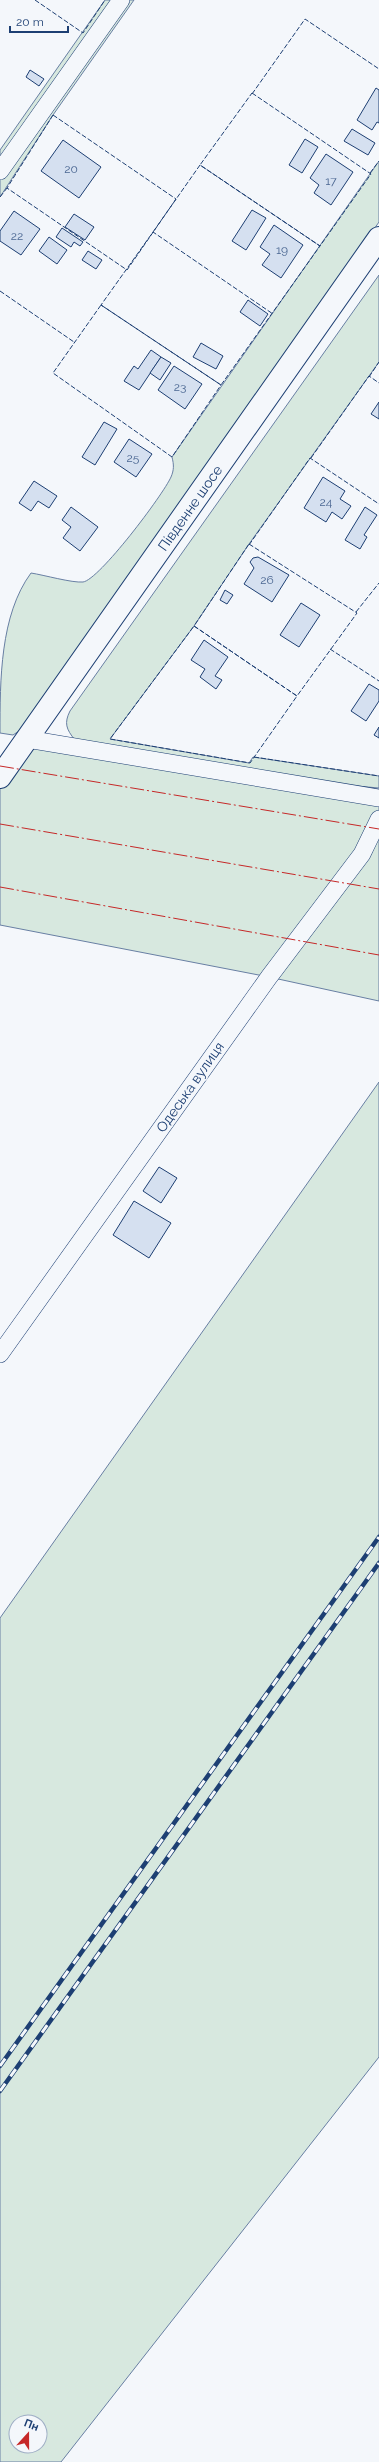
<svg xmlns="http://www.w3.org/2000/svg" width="379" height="2462" viewBox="0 0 379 2462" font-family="Raleway,sans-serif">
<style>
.green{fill:#d7e8df;stroke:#687fa3;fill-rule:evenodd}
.building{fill:#d5e0f0;stroke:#1d3f73}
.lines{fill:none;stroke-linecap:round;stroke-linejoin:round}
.minor-casing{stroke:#1d3f73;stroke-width:18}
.tertiary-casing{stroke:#1d3f73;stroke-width:24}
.minor{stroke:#f4f7fb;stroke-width:17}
.tertiary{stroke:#f4f7fb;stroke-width:22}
.rail-casing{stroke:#1d3f73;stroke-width:4.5}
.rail{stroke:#f4f7fb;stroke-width:3;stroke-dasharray:9;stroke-linecap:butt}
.fence{stroke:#1d3f73;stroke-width:1;stroke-dasharray:5 2;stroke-linecap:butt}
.power{stroke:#c62828;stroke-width:1;stroke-dasharray:14 3 2 3;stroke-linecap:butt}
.labels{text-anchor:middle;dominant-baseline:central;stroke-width:3;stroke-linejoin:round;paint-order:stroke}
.number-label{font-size:12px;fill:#4b6792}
.street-label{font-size:14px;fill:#1d3f73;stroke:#f4f7fb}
</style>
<rect width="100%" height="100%" fill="#f4f7fb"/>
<!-- green -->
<g class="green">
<path d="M105,0H117L0,163V150Z"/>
<path d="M127,0H134L53,115L0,197V180Z"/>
<path d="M379,161V222L19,731L13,735L0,733C0,680 0,615 31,573C44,575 72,583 83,582C99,580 163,495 171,477C174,470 174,465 172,457Z"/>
<path d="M379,275V362L249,544L194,626L110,739L249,763L253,757L379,776V788L345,785L75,740C66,729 64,723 70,711Z"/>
<path d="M27,739L379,798V1001L269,977L0,925V777Z"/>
<path d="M379,1082V2057L61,2462H0V1618ZM16,2422H40V2446H16Z"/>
</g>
<!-- building -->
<g class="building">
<path d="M30,70L44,79L39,86L26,77Z"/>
<path d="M376,88L379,90V123L377,122L372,130L357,120Z"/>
<path d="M352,129L375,143L368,155L344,141Z"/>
<path d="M305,139L318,147L302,173L289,165Z"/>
<path d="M63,140L101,167L79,198L41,171Z"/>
<path d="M326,154L353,172L331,205L314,193L319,185L310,178Z"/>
<path d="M252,210L266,218L246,250L232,241Z"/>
<path d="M14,211L40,229L21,255L0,241V231Z"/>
<path d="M74,214L94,227L85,240L65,227Z"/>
<path d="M274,225L303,245L281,278L262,265L270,254L260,247Z"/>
<path d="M62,228L83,242L80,246L74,242L71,247L56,237Z"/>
<path d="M49,237L67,250L57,264L39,251Z"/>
<path d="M88,251L102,260L96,269L82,260Z"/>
<path d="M248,300L268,314L260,326L240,312Z"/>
<path d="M201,343L223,356L216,369L193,357Z"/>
<path d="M151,350L161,357L139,390L124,381L134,366L138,369Z"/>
<path d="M161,357L171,363L160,380L150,373Z"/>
<path d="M174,366L202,384L185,409L158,390Z"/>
<path d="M379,402V419L371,414Z"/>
<path d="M104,422L117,429L95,465L82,457Z"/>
<path d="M129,439L152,454L136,477L114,462Z"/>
<path d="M323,477L345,491L340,499L351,506L342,519L332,512L326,522L304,508Z"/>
<path d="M34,481L57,496L49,508L38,501L31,511L19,503Z"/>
<path d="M71,507L98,527L80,551L63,538L71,527L62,520Z"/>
<path d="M365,507L377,515L364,535L367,537L360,549L345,540Z"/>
<path d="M258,557L289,575L272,602L244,584L254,568L250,562L253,558Z"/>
<path d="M225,590L233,595L227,604L220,600Z"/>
<path d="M301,603L320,615L299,647L280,635Z"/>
<path d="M204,640L228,657L215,676L222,680L216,689L200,677L205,669L191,660Z"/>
<path d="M369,684L379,690V701L366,721L351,711Z"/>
<path d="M379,727V738L374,735Z"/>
<path d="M159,1167L177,1178L161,1203L143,1191Z"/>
<path d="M134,1201L171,1223L149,1258L113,1235Z"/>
</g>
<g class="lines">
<defs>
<g id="minor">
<path d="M0,171L121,0"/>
<path d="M27,739L379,798"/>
<path d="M0,1354L269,977L362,854L379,819"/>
</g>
<path id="tertiary" d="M0,777L379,238"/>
</defs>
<!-- minor casing -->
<use href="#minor" class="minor-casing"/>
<!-- tertiary casing -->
<use href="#tertiary" class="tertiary-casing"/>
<!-- minor -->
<use href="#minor" class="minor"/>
<!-- tertiary -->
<use href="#tertiary" class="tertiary"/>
<defs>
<g id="rail">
<path d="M0,2066L379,1537"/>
<path d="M0,2091L379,1563"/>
</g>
</defs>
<!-- rail casing -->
<use href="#rail" class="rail-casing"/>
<!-- rail -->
<use href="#rail" class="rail"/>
<!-- fence -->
<g class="fence">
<path d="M35,0L83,33L105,0"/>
<path d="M252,93L371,174L320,246L200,165Z"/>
<path d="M252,94L305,19L379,69"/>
<path d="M53,115L176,199L127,270L7,188Z"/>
<path d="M370,173L379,161"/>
<path d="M0,197L7,188"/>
<path d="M153,232L200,165L320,246L221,385L101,305L153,232L273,314"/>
<path d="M0,291L74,342"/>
<path d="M101,305L221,385L172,457L53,373Z"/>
<path d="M369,377L379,362"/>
<path d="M311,458L369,376L379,383"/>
<path d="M249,544L357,613L297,696L194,626Z"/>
<path d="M249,545L310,458L379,504"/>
<path d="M356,612L379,583"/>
<path d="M194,626L297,696L250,763L110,739Z"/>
<path d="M330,649L379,681"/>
<path d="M254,757L379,776"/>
</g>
<!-- power -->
<g class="power">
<path d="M0,766L379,829"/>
<path d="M0,824L379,889"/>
<path d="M0,887L379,955"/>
</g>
</g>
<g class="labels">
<!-- number labels -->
<g class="number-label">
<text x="71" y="169">20</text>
<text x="331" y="181">17</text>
<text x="17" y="236">22</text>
<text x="282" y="250">19</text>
<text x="180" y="387">23</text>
<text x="133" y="458">25</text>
<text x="326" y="502">24</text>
<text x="267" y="580">26</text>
</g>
<!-- street labels -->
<g class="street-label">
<text transform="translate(190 508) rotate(-55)">Південне шосе</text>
<text transform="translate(190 1087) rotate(-55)">Одеська вулиця</text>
</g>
</g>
<!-- north arrow -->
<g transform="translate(28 2434) rotate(21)"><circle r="19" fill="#f4f7fb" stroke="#9eadc5"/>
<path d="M0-3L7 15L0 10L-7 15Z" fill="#c62828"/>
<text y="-6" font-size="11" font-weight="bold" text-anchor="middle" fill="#1d3f73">Пн</text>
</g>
<!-- scale -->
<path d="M10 26v6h58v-6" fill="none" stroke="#1d3f73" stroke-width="2"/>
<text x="16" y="26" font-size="12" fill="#1d3f73" stroke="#f4f7fb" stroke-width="3" paint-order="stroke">20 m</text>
</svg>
